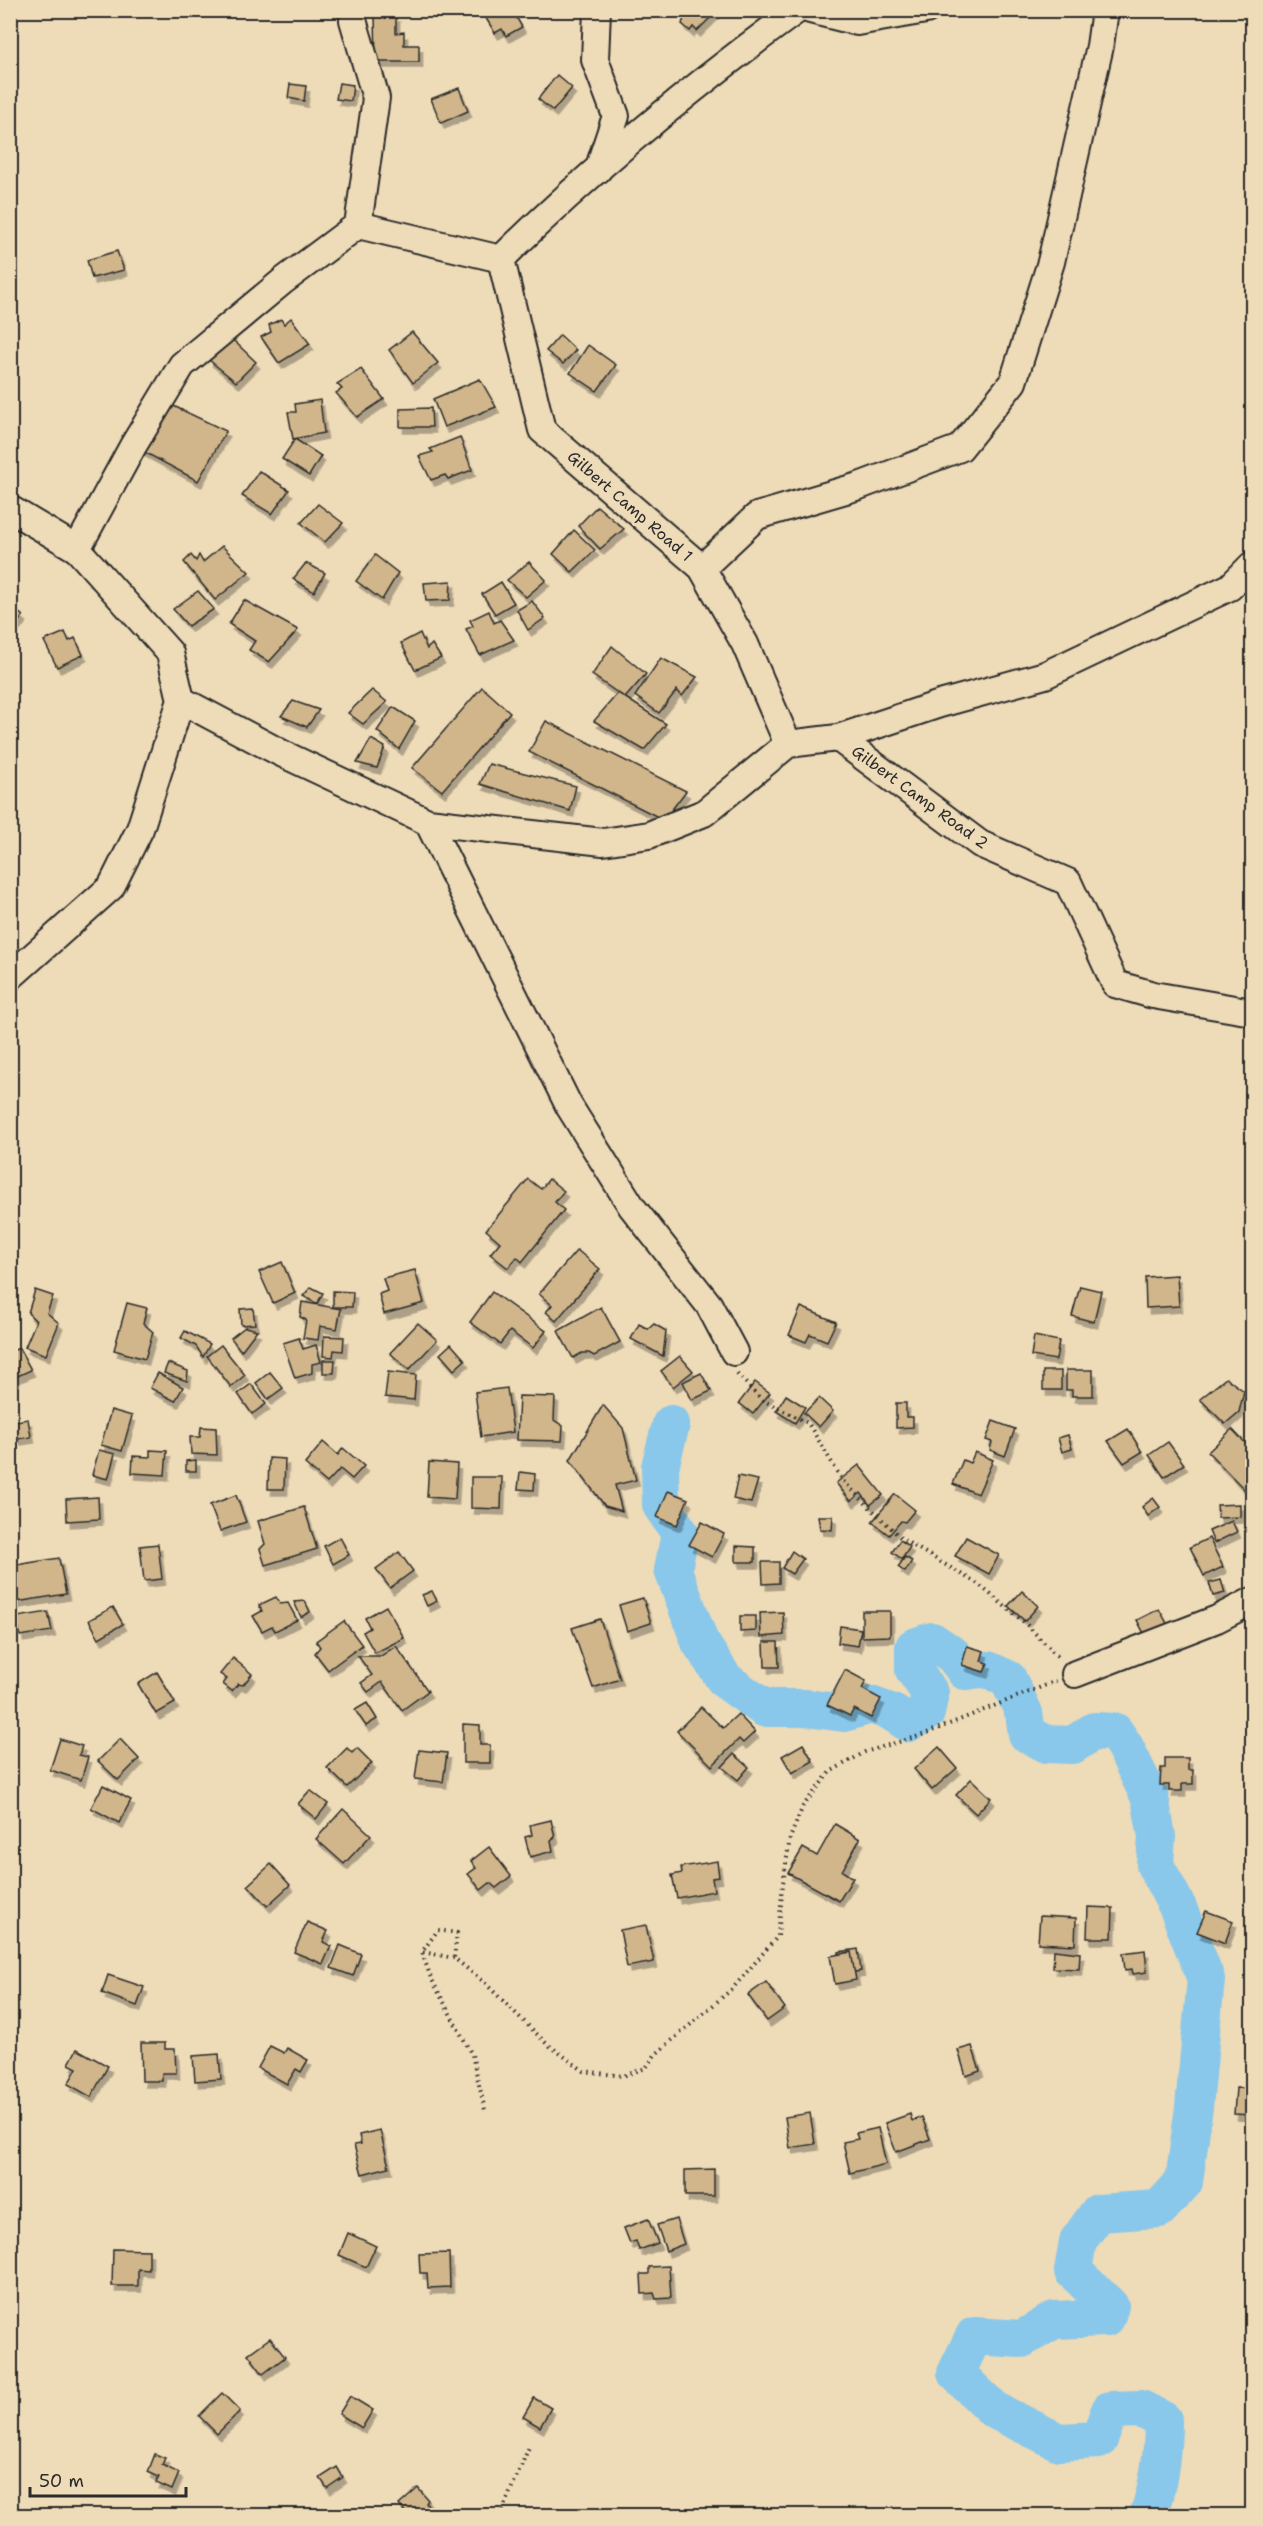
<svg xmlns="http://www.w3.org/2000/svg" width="1263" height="2526" viewBox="0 0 1263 2526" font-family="'Shantell Sans',sans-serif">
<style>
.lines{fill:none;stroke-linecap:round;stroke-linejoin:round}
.river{stroke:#89c8ea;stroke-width:38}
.building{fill:#d0b68a;stroke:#2b2b2b;stroke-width:1.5;filter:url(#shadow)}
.minor-casing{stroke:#2b2b2b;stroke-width:30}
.path{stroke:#2b2b2b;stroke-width:4;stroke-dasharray:1.5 4.5;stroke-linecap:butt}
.minor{stroke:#eedbb8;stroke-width:26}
.labels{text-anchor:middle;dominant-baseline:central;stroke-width:6;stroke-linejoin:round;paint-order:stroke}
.street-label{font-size:16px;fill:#2b2b2b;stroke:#eedbb8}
</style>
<defs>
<filter id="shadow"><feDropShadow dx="3.5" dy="6" stdDeviation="0" flood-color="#0004"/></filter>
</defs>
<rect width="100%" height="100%" fill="#eedbb8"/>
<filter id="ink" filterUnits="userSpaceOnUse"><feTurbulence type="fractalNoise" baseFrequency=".0167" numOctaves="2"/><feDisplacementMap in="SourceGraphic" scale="12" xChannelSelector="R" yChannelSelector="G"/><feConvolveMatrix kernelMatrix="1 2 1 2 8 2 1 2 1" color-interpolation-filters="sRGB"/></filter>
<g filter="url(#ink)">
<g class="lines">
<!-- river -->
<path class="river" d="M671,1424L660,1467L661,1505L680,1533L673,1570L700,1642L725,1680L764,1708H807L844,1713L871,1705L893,1713L908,1723L926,1713L930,1693L914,1670V1647L932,1641L954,1656L965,1671L988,1670L1008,1679L1024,1713L1027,1734L1047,1744L1073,1745L1094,1731L1115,1732L1125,1747L1150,1798L1157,1836L1155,1865L1178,1908L1206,1979L1194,2107L1184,2182L1159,2209L1098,2213L1078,2241L1073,2271L1110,2306L1106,2318L1054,2320L1022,2339L974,2336L956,2373L994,2410L1059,2442L1099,2440L1110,2410L1141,2409L1163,2420C1163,2453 1159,2484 1148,2516"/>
</g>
<!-- building -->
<g class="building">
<path d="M481,10H512L522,27L506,36L502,29L495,33Z"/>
<path d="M677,10H716L717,11L697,31L693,27L690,31L682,24L684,18Z"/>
<path d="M375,16H396V33L404,32V45H419V62H376Z"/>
<path d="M557,75L572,88L553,111L538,99Z"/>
<path d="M339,83L353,85L351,101L336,99Z"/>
<path d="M290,84L306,86L304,101L288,98Z"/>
<path d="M459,88L468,111L441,123L431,99Z"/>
<path d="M117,251L124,270L92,278L87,260Z"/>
<path d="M291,318L310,344L279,363L261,337L271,332L269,325L281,319L284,324Z"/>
<path d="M412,332L438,363L413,383L389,350Z"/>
<path d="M560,335L576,350L563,364L546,351Z"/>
<path d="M231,338L256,362L236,382L209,360Z"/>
<path d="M588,345L616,365L597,391L570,373Z"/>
<path d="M361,369L384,399L357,417L336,393L342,389L337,384Z"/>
<path d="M480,379L496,407L444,427L433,399Z"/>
<path d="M161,400L226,431L198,481L133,446Z"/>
<path d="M320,400L324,433L293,439L288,412H296L295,404Z"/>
<path d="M431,408L432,427H400V409Z"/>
<path d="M460,437L472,470L448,479L445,475L431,480L419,456L433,452L430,449Z"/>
<path d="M295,439L321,456L309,476L282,459Z"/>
<path d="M259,471L289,490L272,514L242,496Z"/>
<path d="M318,504L343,523L325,542L301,523Z"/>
<path d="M597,506L624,529L600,549L578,526Z"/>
<path d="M574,530L595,550L572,572L553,554Z"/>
<path d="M222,546L249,572L215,600L184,562L191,555L196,561L199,555L203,562Z"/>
<path d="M375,555L398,573L382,600L356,581Z"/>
<path d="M529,562L546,580L526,597L507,580Z"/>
<path d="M306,563L325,573L314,592L293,579Z"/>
<path d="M451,581L450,600L426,601L424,583Z"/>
<path d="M501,582L514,603L495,614L482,594Z"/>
<path d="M198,591L214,609L188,626L173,609Z"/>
<path d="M244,600L298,630L269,662L249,650L255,641L229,624Z"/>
<path d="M532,601L545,618L528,630L517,610Z"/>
<path d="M10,606L23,616L11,631L10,630Z"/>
<path d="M489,611L494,623L500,620L514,640L480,655L466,629L473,626L470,620Z"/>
<path d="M65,632L69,641L75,638L83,655L57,667L44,641Z"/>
<path d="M420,633L427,649L432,644L441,658L415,670L401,643Z"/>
<path d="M612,646L646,674L625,698L592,675Z"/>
<path d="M661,658L697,677L682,696L677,690L659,713L635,696Z"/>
<path d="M482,687L510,712L442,791L412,768Z"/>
<path d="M372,690L387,702L363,724L348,713Z"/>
<path d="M618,693L666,724L644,750L594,721Z"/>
<path d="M293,701L319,710L307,727L281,716Z"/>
<path d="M393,707L415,721L399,749L377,731Z"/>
<path d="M546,721L686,791L664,820L529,752Z"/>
<path d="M371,739L385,747L377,768L357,763Z"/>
<path d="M489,764L576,786L570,811L480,784Z"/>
<path d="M528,1179L541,1189L549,1179L564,1191L555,1202L564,1210L522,1262L517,1257L508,1268L490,1254L500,1242L486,1230Z"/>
<path d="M577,1250L600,1269L556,1321L546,1312L552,1305L539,1294Z"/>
<path d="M282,1262L295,1293L273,1303L259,1272Z"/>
<path d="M415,1270L424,1303L384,1314L379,1294L387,1291L383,1278Z"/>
<path d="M1177,1275L1179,1306L1146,1308L1145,1277Z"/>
<path d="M1080,1286L1101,1291L1094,1322L1072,1316Z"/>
<path d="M311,1287L323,1293L317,1304L303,1296Z"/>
<path d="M35,1290L53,1296L47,1313L59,1323L46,1355L25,1347L36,1321L28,1313Z"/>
<path d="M333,1291L353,1292L352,1307H333Z"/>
<path d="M492,1292L546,1331L533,1348L510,1331L500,1344L470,1322Z"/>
<path d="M302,1302L341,1309L337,1329L320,1326L318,1340L303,1338L306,1320L300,1317Z"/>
<path d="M127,1303L147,1308L143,1323L153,1332L145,1359L114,1350Z"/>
<path d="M601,1307L620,1342L594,1356L589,1353H582L573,1358L558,1331Z"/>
<path d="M801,1307L836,1322L827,1341L810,1334L806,1342L789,1335Z"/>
<path d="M253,1308L255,1324L241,1325L240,1309Z"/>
<path d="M418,1323L437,1340L409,1370L390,1353Z"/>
<path d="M639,1324L648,1329L654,1324L666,1331L663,1356L631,1339Z"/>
<path d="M245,1327L257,1330L241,1351L231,1338Z"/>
<path d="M185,1331L210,1344L203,1357L196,1346L181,1338Z"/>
<path d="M324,1336L344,1337L343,1351L334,1350L333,1357L323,1356Z"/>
<path d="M1034,1336L1059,1341L1056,1360L1031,1356Z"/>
<path d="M299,1338L303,1349L316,1345L321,1362L312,1364V1373L295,1378L283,1343Z"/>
<path d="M451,1344L465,1360L454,1370L440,1354Z"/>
<path d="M221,1345L245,1375L231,1387L207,1356Z"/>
<path d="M19,1348L31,1370L11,1379L10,1352Z"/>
<path d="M680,1356L693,1371L673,1387L661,1371Z"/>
<path d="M323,1360H335L334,1373H323Z"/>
<path d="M168,1363L188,1371L187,1381L164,1373Z"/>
<path d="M1066,1370H1093V1396H1072V1390H1066Z"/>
<rect x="1043" y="1371" width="18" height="19"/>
<path d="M270,1372L283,1388L268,1399L256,1383Z"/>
<path d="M388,1372L416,1375L414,1400L385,1397Z"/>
<path d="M158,1373L183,1387L175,1401L150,1388Z"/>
<path d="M701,1373L711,1391L692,1400L683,1382Z"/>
<path d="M1226,1378L1244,1391L1239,1412L1225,1424L1200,1399Z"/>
<path d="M755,1382L770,1393L753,1414L739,1403Z"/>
<path d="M251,1384L266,1404L252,1414L238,1394Z"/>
<path d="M507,1388L513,1432L481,1437L475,1392Z"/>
<path d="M786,1395L805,1407L795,1423L776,1411Z"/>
<path d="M519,1396L555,1397L554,1420L563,1426L562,1441L517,1440Z"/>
<path d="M819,1398L833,1411L819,1427L804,1413Z"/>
<path d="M896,1403H906V1417H913V1427L896,1428Z"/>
<path d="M603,1405L623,1428L636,1480L615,1485L622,1511L605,1506L570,1460Z"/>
<path d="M111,1410L132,1416L122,1451L101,1445Z"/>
<path d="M28,1419L31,1437L12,1440L10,1422Z"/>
<path d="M993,1421L1015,1429L1005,1456L990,1450L992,1442L986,1440Z"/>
<path d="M201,1427L216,1428L217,1455L191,1454L190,1437H200Z"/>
<path d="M1128,1429L1142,1452L1124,1463L1108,1441Z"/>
<path d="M1232,1429L1252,1450V1480L1244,1489L1208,1452Z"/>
<path d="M1068,1435L1072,1449L1062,1452L1058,1438Z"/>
<path d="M323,1442L338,1455L343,1448L364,1466L352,1479L340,1469L327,1483L305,1464Z"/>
<path d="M1168,1442L1184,1464L1164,1477L1149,1455Z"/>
<path d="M99,1450L115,1454L108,1479L92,1475Z"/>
<path d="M150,1450L167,1451L165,1475L132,1473L133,1456L150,1457Z"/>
<path d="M975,1452L993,1460L978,1494L953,1484L963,1460L970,1463Z"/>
<path d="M269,1458L285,1459L284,1489H268Z"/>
<path d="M196,1460V1471H186V1461Z"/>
<path d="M429,1462L457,1464L455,1499L427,1497Z"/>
<path d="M859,1465L883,1495L870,1505L861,1493L851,1501L836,1483Z"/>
<path d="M520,1472L535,1474L534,1490L518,1489Z"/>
<path d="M738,1476L758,1480L751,1503L733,1499Z"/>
<path d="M471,1477H502L501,1509L471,1508Z"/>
<path d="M668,1491L688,1499L677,1525L657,1517Z"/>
<path d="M895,1494L915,1510L905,1522L901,1521L889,1535L872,1522Z"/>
<path d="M236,1495L246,1522L220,1531L210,1505Z"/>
<path d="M98,1497L99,1519L67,1521L66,1499Z"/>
<path d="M1153,1498L1160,1507L1148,1516L1142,1507Z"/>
<path d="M1240,1504V1517L1218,1518L1217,1505Z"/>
<path d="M304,1507L317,1549L265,1565L260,1549L265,1544L258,1521Z"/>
<path d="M818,1516H833L832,1530L820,1529Z"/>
<path d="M1232,1521L1237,1532L1214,1543L1209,1531Z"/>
<path d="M702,1522L724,1534L712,1557L689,1545Z"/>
<path d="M340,1537L349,1555L333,1564L324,1546Z"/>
<path d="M966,1537L999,1555L989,1574L955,1556Z"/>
<path d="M1209,1538L1223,1567L1204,1576L1190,1547Z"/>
<path d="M900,1540L910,1547L902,1559L892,1552Z"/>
<path d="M158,1544L162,1579L144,1581L140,1546Z"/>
<path d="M736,1546L755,1547V1562H736Z"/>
<path d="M792,1551L803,1559L792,1574L782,1568Z"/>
<path d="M399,1552L413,1571L390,1588L376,1569Z"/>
<path d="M905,1557L912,1561L905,1572L898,1567Z"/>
<path d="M59,1558L66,1594L10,1603V1566Z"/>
<path d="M762,1562H779V1583L763,1584Z"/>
<path d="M1221,1580L1225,1593L1213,1596L1209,1583Z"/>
<path d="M432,1591L437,1601L427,1606L422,1595Z"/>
<path d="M1022,1591L1038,1606L1025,1621L1008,1606Z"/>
<path d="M276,1597L280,1604L288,1603L297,1620L275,1631L272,1626L262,1631L253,1616L262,1611L259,1605Z"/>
<path d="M643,1598L651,1623L627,1631L619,1605Z"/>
<path d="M305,1601L310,1612L301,1617L294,1602Z"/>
<path d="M386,1606L404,1638L375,1653L363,1632L370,1628L365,1618Z"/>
<path d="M113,1607L123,1624L99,1638L89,1620Z"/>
<path d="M1159,1609L1168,1625L1146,1637L1137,1620Z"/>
<path d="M862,1611H890V1636L862,1637Z"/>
<path d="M48,1612L52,1631L20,1636L17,1617Z"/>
<path d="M783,1612L784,1635L761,1637L760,1613Z"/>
<path d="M740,1616H756V1631L740,1632Z"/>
<path d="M600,1619L620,1679L593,1688L572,1628Z"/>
<path d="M344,1621L362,1645L328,1670L315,1653L320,1647L316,1641Z"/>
<path d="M840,1626L861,1629L858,1646L838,1643Z"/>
<path d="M764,1642H778L779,1667H765Z"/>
<path d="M396,1646L428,1691L402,1710L382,1682L368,1692L361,1683L372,1675L358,1656H381Z"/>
<path d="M967,1646L984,1651L981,1661L988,1663L984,1672L962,1665Z"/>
<path d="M233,1658L252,1674L243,1685L238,1684L232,1691L223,1684L227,1679L220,1674Z"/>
<path d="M845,1670L866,1681L862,1689L881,1699L871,1718L854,1709L850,1716L827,1705Z"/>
<path d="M157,1672L175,1703L156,1714L138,1684Z"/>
<path d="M367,1703L377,1719L366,1726L355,1710Z"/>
<path d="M701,1707L723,1728L738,1714L755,1732L743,1743L739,1739L712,1766L677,1731Z"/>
<path d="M463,1724L480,1725V1745H490V1763H463Z"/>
<path d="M60,1739L82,1746L79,1755L88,1757L81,1780L50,1770Z"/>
<path d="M120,1739L139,1759L118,1780L98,1761Z"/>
<path d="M803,1744L813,1761L792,1773L782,1756Z"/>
<path d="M939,1747L957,1768L932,1790L914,1769Z"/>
<path d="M347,1748L352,1753L357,1748L372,1763L347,1787L327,1768Z"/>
<path d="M419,1750L447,1753L443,1782L415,1779Z"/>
<path d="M734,1754L749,1767L738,1780L722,1767Z"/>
<path d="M1165,1758H1188V1770H1193V1784H1182V1791H1169V1785H1160L1161,1768H1165Z"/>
<path d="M971,1779L991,1798L976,1814L956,1795Z"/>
<path d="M103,1785L131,1800L119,1823L91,1808Z"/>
<path d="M310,1790L328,1804L316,1819L298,1804Z"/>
<path d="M343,1809L371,1835L344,1864L316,1839Z"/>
<path d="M551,1820L555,1837L551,1840L553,1851L530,1857L525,1837L532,1835L530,1825Z"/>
<path d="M835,1824L860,1839L842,1871L853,1878L839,1901L788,1873L803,1848L817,1856Z"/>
<path d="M489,1847L511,1876L496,1888L490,1883L481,1890L468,1874L476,1868L471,1861Z"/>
<path d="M717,1861L719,1877L712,1878L714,1891L677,1898L672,1875L682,1873L681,1867Z"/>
<path d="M271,1864L290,1885L267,1906L248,1885Z"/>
<path d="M1088,1907L1113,1908L1112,1938H1087Z"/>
<path d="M1206,1911L1233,1921L1225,1943L1197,1932Z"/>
<path d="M1040,1916L1076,1918L1075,1945L1038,1943Z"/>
<path d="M307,1922L328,1931L323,1942L331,1946L323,1964L294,1952Z"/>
<path d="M646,1925L654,1962L627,1967L620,1930Z"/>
<path d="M340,1945L361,1954L353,1976L331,1968Z"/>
<path d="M858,1949L861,1971L842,1974L839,1952Z"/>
<path d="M1054,1950L1080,1953L1079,1969L1053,1968Z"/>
<path d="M1145,1950L1147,1972L1133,1974L1132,1969L1125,1970L1123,1953Z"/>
<path d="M851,1952L856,1980L835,1984L830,1956Z"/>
<path d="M108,1975L144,1987L137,2006L102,1993Z"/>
<path d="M766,1982L785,2008L767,2021L748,1995Z"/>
<path d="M1252,2040V2081H1250Z"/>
<path d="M141,2043H165V2049H175L176,2073H162V2081H142Z"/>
<path d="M270,2046L284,2053L287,2048L308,2060L301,2072L296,2069L287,2084L258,2068Z"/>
<path d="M972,2046L980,2071L966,2076L958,2050Z"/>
<path d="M77,2049L108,2066L91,2097L68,2084L77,2068L69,2064Z"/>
<path d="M219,2054L221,2079L195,2081L193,2056Z"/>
<path d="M1236,2088L1252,2089V2115L1234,2114Z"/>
<path d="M810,2113L815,2144L790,2148L785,2117Z"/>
<path d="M910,2114L912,2121L922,2117L930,2139L896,2152L885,2123Z"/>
<path d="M878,2128L886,2164L850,2173L843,2142L858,2139L856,2133Z"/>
<path d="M380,2130L389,2167L362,2174L354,2145L361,2144L359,2135Z"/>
<path d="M714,2169V2196H685V2170Z"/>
<path d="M648,2219L658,2243L639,2250L636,2241L630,2243L624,2228Z"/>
<path d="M676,2219L684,2244L666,2251L657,2225Z"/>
<path d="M348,2233L376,2246L366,2267L339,2255Z"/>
<path d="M113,2249L149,2250V2270L138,2269V2286H112Z"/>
<path d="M449,2253L450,2287L428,2288L427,2273H420L419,2254Z"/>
<path d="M669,2266L671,2298L656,2299L654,2293L642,2294L641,2274H649V2267Z"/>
<path d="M270,2338L285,2357L263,2374L248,2354Z"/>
<path d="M222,2393L240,2411L217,2434L199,2416Z"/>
<path d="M350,2396L373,2410L362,2428L339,2414Z"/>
<path d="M534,2398L551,2408L540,2427L523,2417Z"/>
<path d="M155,2454L165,2458L162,2465L179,2473L172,2490L156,2483L159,2477L148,2472Z"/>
<path d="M337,2467L343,2477L327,2488L320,2478Z"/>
<path d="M418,2488L428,2500L426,2503L435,2516H409L399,2505Z"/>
</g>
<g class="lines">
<defs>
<g id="minor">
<path d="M597,10L595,60L616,116L598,170"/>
<path d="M810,10L857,22L926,10"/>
<path d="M353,20L376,98L358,225"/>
<path d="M501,259L542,430L702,568L745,644L788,744"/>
<path d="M10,509L77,549L170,653L181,700L140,829L111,887L10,977"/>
<path d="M77,549L133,446L182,365L283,281L358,225L501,259C592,169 693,86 797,10"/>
<path d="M702,568L757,516L859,486L960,448L1013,382L1051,262L1100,46L1105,10"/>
<path d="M181,700L281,753L428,822L603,842L649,835L704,813L788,744L838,738L940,704L1045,675L1230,587L1252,565"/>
<path d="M838,738L980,844L1068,882L1115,984L1153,995L1252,1012"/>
<path d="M428,822L569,1106L632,1207L709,1305L734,1352"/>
<path d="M1075,1674L1217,1619L1252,1601"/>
</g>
</defs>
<!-- minor casing -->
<use href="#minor" class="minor-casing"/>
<!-- path -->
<g class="path">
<path d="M737,1374L762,1400L808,1423L843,1481L902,1539L978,1584L1025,1623L1059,1658"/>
<path d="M422,1953L431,1978L472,2055L485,2110"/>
<path d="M454,1958L422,1952L438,1930L457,1933L454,1958L484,1982L546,2043L584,2071L623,2076L646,2068L655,2055L733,1988L778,1936L783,1883L790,1838L803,1806L830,1772L865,1752L922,1735L1056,1681"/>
<path d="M500,2516L529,2447"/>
</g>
<!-- minor -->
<use href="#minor" class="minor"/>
</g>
</g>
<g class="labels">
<!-- street labels -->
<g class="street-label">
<text transform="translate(630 506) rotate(41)">Gilbert Camp Road 1</text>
<text transform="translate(920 797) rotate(36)">Gilbert Camp Road 2</text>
</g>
</g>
<!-- margin -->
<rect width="1263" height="2526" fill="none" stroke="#eedbb8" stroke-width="36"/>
<rect x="18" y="18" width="1227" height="2490" fill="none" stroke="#2b2b2b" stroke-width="2" filter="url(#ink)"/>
<!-- scale -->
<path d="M30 2487v9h156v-9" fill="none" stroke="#2b2b2b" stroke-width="3"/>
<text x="39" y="2487" font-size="18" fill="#2b2b2b" stroke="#eedbb8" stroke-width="4.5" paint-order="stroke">50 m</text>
</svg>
